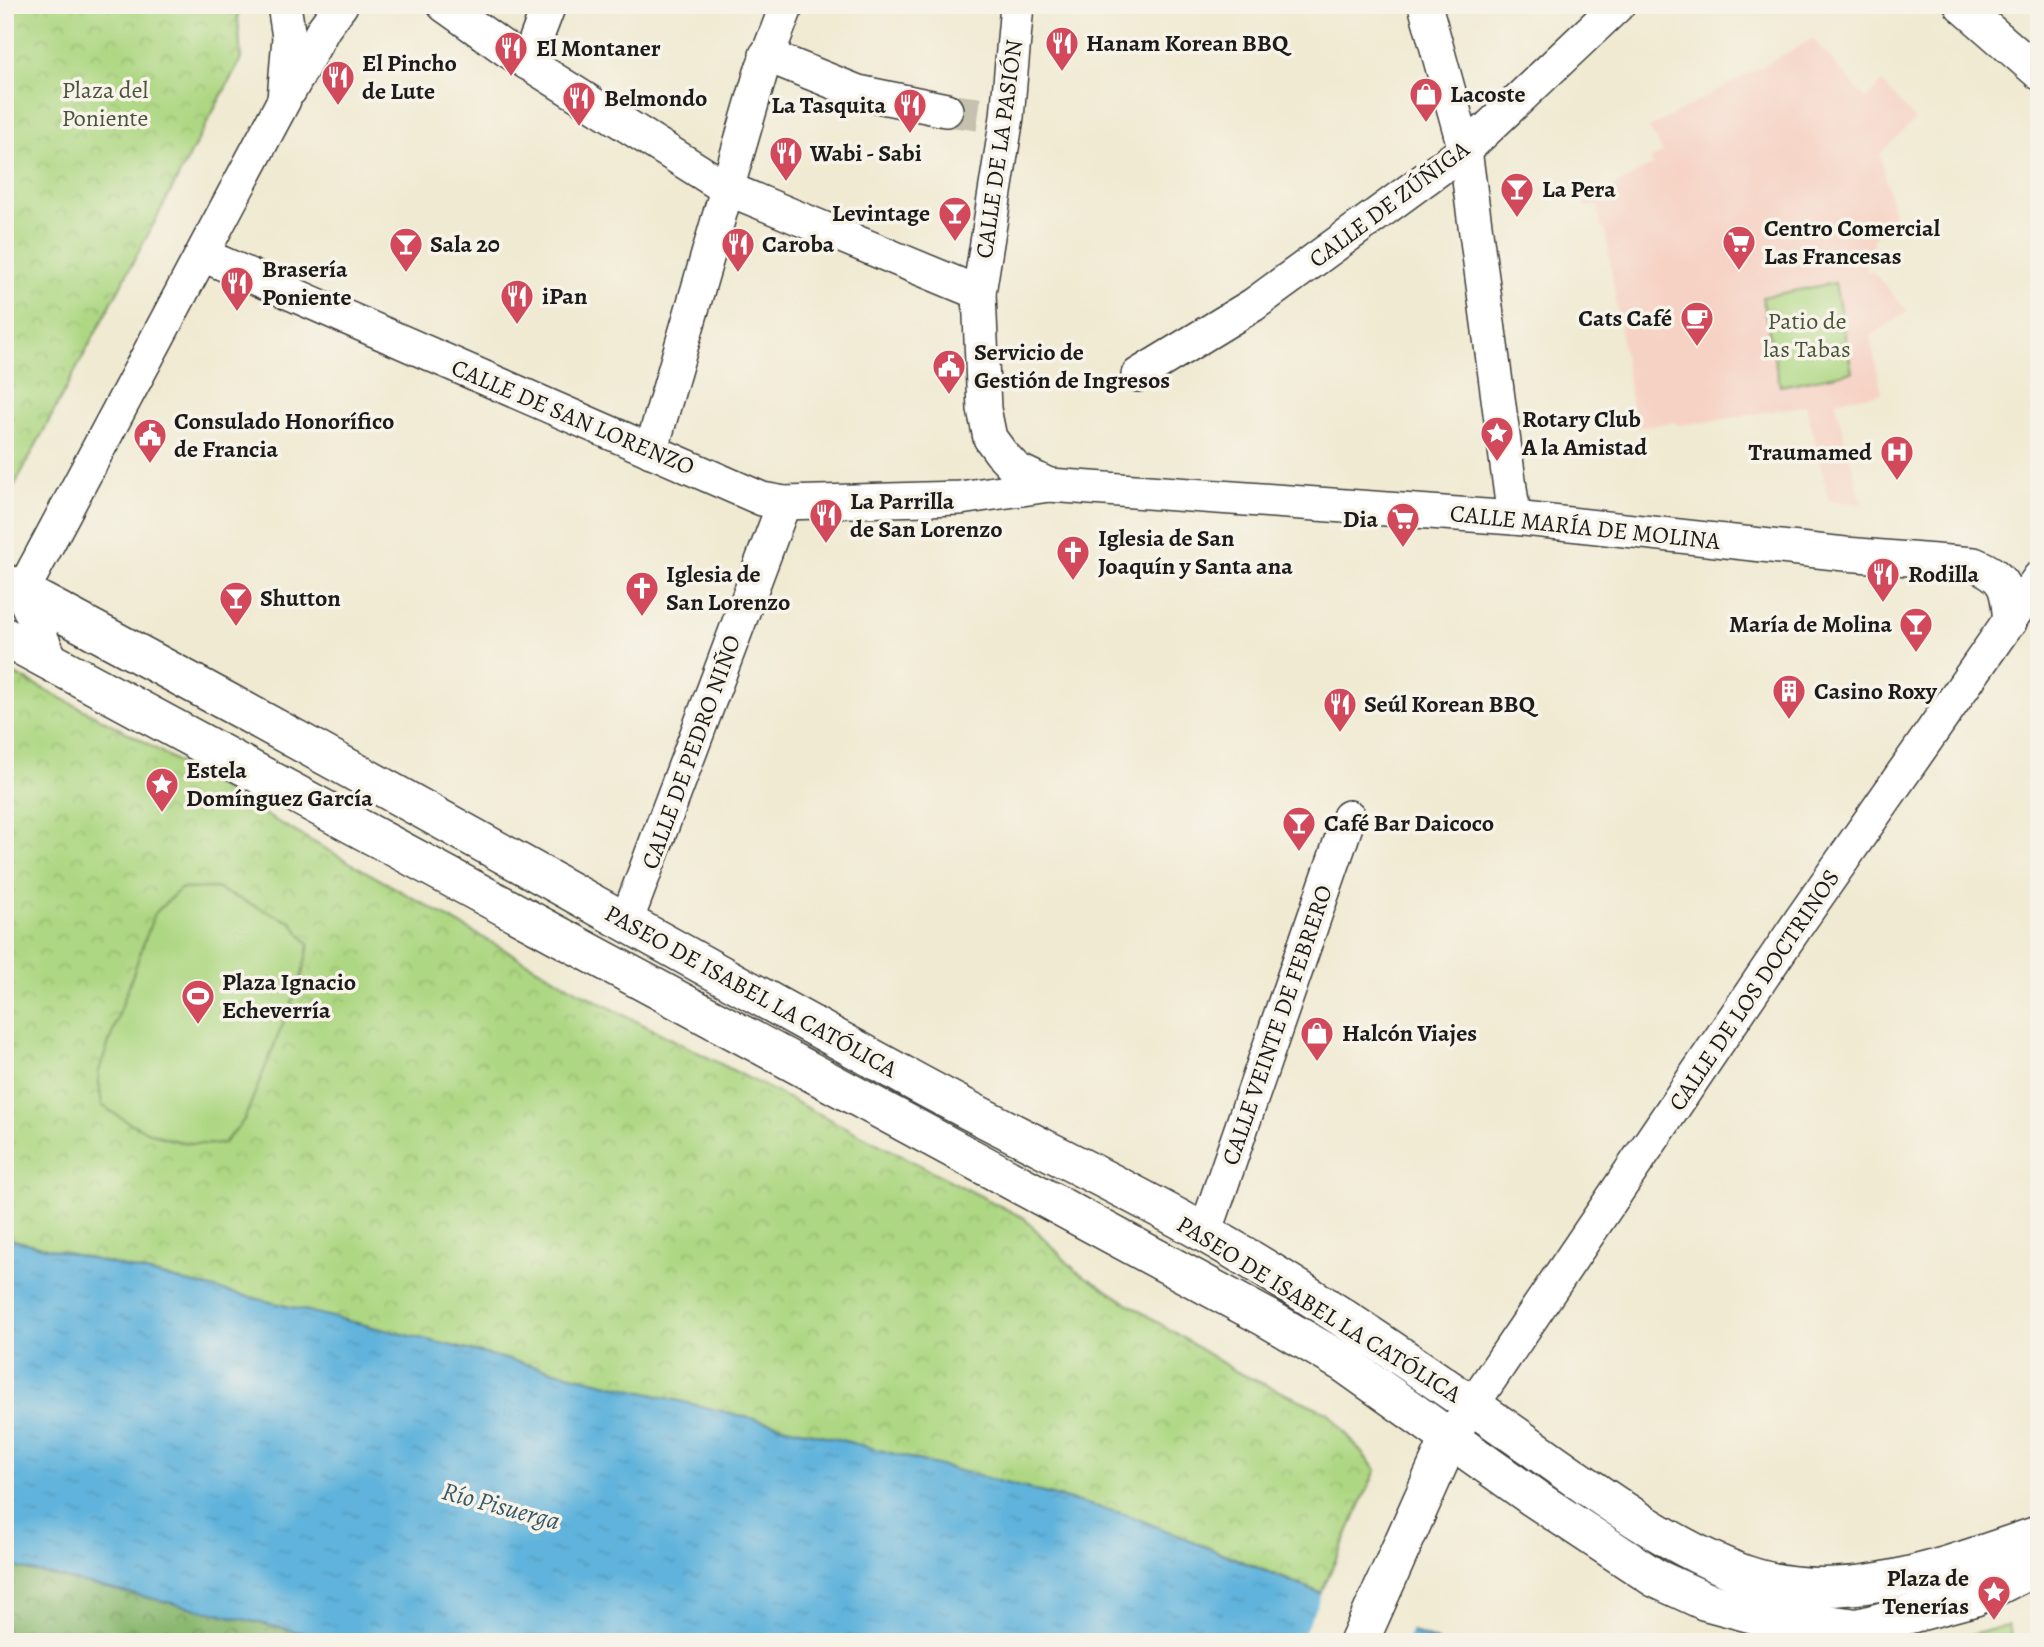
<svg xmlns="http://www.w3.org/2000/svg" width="2044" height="1647" viewBox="0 0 2044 1647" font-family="Alegreya,serif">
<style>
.built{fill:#f6d2c4}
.forest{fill:url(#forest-crowns);stroke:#536a46;stroke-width:2}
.park{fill:url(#park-crowns);stroke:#647a4f;stroke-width:2}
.garden{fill:#add782;stroke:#647a4f;stroke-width:2}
.water{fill:url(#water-ripples);stroke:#3e687c;stroke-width:2}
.pier{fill:#f0ead2}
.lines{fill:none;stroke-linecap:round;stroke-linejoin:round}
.street-tunnel{stroke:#c6c1ae;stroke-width:33;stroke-dasharray:33 17;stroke-linecap:butt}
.street-casing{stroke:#3c3b37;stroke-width:36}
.secondary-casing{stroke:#3c3b37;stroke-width:41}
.street{stroke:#fff;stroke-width:33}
.secondary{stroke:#fff;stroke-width:38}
.labels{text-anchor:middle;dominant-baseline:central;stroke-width:7;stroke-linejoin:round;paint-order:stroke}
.poi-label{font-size:24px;font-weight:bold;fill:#1c1c1c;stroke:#f7f3e8;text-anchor:start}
.park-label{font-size:24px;fill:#48543b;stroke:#f7f3e8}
.street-label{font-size:24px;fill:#1c1c1c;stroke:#f7f3e8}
.water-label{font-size:26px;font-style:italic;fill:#375869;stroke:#f7f3e8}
</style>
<defs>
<pattern id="forest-crowns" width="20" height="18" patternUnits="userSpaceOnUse" patternTransform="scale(1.75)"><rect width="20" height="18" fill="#8ab870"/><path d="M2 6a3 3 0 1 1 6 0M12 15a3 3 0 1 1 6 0" fill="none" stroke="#70955b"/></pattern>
<pattern id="park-crowns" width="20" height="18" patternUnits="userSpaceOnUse" patternTransform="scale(1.75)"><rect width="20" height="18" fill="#add782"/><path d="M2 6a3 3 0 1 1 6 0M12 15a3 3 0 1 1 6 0" fill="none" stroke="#94b870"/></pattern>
<pattern id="water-ripples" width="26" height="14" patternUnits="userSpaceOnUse" patternTransform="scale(1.75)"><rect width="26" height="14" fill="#60b3dc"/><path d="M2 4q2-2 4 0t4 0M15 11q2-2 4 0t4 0" fill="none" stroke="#5399bc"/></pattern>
</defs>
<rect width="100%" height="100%" fill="#f7f3e8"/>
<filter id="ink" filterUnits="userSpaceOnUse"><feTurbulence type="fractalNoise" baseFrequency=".0143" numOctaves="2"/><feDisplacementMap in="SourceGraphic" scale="14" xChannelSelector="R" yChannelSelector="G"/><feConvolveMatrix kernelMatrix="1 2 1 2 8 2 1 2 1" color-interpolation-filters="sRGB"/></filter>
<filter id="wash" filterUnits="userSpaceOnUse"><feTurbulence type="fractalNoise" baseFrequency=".00686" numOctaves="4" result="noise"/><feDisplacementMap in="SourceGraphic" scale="28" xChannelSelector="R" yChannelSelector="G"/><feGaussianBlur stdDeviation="1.57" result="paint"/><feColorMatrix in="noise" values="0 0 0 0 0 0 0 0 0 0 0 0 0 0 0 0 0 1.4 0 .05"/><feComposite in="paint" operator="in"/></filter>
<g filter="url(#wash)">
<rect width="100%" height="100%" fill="#f0ead2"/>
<!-- built -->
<path class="built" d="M1813,39L1866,99L1882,82L1915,120L1880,154L1895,219L1873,238L1875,252L1864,256L1867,273L1871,270L1908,311L1870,337L1882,393L1835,401L1862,504L1829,501L1806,405L1714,421L1677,425L1676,422L1635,428L1605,228H1601L1598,206L1585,207L1584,204L1652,165L1650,160L1663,152L1649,128Z"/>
<!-- forest -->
<path class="forest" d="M5,1565L343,1642H5Z"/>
<!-- park -->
<g class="park">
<path d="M5,5H237L241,59L9,496L5,497Z"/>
<path d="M5,669L140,739L255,809L587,996L1024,1218L1075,1270L1237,1372L1329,1413L1376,1470L1321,1593L1128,1515L837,1439L5,1238Z"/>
</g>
<!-- garden -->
<g class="garden">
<path d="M1835,283L1852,372L1780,386L1762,297Z"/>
<path d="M215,888L291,922L309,945L301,979L244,1120L224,1143C180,1149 137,1131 102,1105L98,1074L154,914L180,889Z"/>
<path d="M2008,1625L2014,1642H1947Z"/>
</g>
<!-- water -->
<path class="water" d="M5,1238L837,1439L1128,1515L1439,1642H343L5,1565Z"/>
<!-- pier -->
<path class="pier" d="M1323,1591L1413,1627L1406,1642H1300Z"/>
</g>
<g filter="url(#ink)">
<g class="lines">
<!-- street-tunnel -->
<path class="street-tunnel" d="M946,110L985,115"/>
<defs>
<g id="street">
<path d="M444,5L507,50L726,188L979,293"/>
<path d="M1017,5L1007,117L979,293L984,409L990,438L1001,453L1016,469L1049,485"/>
<path d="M1425,5L1465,150L1514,518"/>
<path d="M1961,5L2039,73"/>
<path d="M766,55L858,92L946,110"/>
<path d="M527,63L549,5"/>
<path d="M290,90L324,28L341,5"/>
<path d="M203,255L762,499L784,503L960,498L1049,485L1514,518L1845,554L1974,564C2007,578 2007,588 2010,622"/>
<path d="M1138,375L1253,305L1465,150L1618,5"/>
<path d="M651,451L761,72L787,5"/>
<path d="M52,662L22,592L284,100L289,37L284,5"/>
<path d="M626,922L784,503"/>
<path d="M1205,1233L1349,817"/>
<path d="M1450,1438L1800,921L2039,578"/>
</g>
<g id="secondary">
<path d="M5,583C310,743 608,914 910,1079C1008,1133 1111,1179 1208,1235C1312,1294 1410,1362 1509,1431C1579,1480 1664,1546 1746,1575C1843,1608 1947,1566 2039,1535"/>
<path d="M5,637L1267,1318L1344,1363L1534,1498L1655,1578L1705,1601L1761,1616L1858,1628L1974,1597L2039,1565"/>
<path d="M1359,1642L1450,1438"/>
</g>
</defs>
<!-- street casing -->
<use href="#street" class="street-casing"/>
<!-- secondary casing -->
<use href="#secondary" class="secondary-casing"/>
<!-- street -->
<use href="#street" class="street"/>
<!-- secondary -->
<use href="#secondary" class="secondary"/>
</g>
</g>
<!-- icons -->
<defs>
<symbol id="restaurant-pin" viewBox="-11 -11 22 30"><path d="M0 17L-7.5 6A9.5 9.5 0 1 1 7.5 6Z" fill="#d1495b" stroke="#f7f3e8"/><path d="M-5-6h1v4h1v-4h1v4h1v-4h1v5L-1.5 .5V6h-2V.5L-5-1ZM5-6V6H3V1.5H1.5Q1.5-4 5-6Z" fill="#fff"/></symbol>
<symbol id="shop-pin" viewBox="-11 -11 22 30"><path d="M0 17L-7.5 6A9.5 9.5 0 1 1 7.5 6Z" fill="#d1495b" stroke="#f7f3e8"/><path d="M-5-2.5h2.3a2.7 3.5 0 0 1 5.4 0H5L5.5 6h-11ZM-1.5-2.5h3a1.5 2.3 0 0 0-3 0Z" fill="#fff"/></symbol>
<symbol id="bar-pin" viewBox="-11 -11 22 30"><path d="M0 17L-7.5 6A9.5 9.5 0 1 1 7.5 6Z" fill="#d1495b" stroke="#f7f3e8"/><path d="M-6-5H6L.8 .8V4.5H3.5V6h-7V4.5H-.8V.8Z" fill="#fff"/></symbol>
<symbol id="supermarket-pin" viewBox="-11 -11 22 30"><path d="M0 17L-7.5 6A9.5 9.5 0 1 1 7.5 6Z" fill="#d1495b" stroke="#f7f3e8"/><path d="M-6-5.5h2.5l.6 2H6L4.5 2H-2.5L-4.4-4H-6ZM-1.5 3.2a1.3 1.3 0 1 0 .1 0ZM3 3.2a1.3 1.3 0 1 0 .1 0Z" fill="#fff"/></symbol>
<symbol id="cafe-pin" viewBox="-11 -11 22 30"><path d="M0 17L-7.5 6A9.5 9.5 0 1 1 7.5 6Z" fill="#d1495b" stroke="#f7f3e8"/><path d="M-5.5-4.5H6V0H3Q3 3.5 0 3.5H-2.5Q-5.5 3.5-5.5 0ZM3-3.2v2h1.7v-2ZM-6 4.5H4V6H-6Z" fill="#fff"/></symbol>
<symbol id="civic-pin" viewBox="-11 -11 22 30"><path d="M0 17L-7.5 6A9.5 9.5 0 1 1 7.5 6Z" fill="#d1495b" stroke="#f7f3e8"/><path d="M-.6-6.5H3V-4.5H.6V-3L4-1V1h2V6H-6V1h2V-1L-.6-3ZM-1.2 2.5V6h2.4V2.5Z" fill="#fff"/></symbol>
<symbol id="sight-pin" viewBox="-11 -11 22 30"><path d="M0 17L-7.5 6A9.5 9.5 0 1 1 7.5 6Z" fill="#d1495b" stroke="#f7f3e8"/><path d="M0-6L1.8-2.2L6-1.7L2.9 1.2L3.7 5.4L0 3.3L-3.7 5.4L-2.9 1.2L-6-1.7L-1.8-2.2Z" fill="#fff"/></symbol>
<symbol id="hospital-pin" viewBox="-11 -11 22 30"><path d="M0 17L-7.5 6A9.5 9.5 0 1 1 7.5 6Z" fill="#d1495b" stroke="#f7f3e8"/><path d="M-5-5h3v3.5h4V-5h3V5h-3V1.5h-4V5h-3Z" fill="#fff"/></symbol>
<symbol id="church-pin" viewBox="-11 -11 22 30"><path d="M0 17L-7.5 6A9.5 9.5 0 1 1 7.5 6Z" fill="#d1495b" stroke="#f7f3e8"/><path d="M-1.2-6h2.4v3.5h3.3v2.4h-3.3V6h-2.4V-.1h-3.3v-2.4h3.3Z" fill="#fff"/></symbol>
<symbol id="building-pin" viewBox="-11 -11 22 30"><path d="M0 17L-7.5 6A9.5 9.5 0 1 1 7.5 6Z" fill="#d1495b" stroke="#f7f3e8"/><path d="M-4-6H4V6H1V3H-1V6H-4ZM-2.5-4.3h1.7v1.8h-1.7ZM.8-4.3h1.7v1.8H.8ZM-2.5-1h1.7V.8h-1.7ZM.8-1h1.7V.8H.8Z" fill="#fff"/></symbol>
<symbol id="stadium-pin" viewBox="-11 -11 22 30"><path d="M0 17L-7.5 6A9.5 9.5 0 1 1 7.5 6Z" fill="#d1495b" stroke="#f7f3e8"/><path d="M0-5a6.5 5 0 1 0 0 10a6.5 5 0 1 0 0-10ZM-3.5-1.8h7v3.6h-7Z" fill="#fff"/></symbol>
</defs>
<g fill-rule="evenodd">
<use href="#restaurant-pin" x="1043" y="24" width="38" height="52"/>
<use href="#restaurant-pin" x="492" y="29" width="38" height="52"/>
<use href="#restaurant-pin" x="319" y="58" width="38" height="52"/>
<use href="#shop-pin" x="1407" y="75" width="38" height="52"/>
<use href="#restaurant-pin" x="560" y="79" width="38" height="52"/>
<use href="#restaurant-pin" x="891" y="86" width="38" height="52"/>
<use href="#restaurant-pin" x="767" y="134" width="38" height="52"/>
<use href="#bar-pin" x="1498" y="170" width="38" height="52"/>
<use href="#bar-pin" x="936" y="194" width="38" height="52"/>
<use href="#supermarket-pin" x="1720" y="223" width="38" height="52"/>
<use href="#bar-pin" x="387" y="225" width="38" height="52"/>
<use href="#restaurant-pin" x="719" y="225" width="38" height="52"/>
<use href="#restaurant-pin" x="218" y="264" width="38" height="52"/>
<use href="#restaurant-pin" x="498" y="277" width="38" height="52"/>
<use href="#cafe-pin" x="1678" y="299" width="38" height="52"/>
<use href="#civic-pin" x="930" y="347" width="38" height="52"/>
<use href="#sight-pin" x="1478" y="414" width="38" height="52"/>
<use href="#civic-pin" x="131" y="416" width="38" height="52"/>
<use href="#hospital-pin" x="1878" y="433" width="38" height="52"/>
<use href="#restaurant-pin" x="807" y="496" width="38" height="52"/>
<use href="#supermarket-pin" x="1384" y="500" width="38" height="52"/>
<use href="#church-pin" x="1054" y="533" width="38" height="52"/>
<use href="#restaurant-pin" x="1864" y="555" width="38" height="52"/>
<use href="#church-pin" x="623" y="569" width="38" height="52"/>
<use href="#bar-pin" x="217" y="579" width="38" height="52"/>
<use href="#bar-pin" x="1897" y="605" width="38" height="52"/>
<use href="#building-pin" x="1770" y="672" width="38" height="52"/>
<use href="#restaurant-pin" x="1321" y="685" width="38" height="52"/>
<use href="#sight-pin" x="143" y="765" width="38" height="52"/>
<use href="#bar-pin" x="1280" y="804" width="38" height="52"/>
<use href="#stadium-pin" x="179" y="977" width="38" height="52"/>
<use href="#shop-pin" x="1298" y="1014" width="38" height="52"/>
<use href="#sight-pin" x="1975" y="1573" width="38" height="52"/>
</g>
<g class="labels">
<!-- poi labels -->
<g class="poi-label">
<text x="1086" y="43">Hanam Korean BBQ</text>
<text x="536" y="48">El Montaner</text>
<text x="362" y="63">El Pincho<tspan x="362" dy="28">de Lute</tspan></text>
<text x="1450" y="94">Lacoste</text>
<text x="604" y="98">Belmondo</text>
<text x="886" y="105" text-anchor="end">La Tasquita</text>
<text x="810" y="153">Wabi - Sabi</text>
<text x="1542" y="189">La Pera</text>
<text x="930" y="213" text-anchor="end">Levintage</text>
<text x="1764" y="228">Centro Comercial<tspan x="1764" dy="28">Las Francesas</tspan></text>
<text x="430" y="244">Sala 20</text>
<text x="762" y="244">Caroba</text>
<text x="262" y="269">Brasería<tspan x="262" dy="28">Poniente</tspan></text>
<text x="542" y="296">iPan</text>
<text x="1672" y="318" text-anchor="end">Cats Café</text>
<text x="974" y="352">Servicio de<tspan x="974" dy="28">Gestión de Ingresos</tspan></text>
<text x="1522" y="419">Rotary Club<tspan x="1522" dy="28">A la Amistad</tspan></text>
<text x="174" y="421">Consulado Honorífico<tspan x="174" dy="28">de Francia</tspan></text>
<text x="1872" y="452" text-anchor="end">Traumamed</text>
<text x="850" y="501">La Parrilla<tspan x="850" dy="28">de San Lorenzo</tspan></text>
<text x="1378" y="519" text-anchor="end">Dia</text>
<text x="1098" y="538">Iglesia de San<tspan x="1098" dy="28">Joaquín y Santa ana</tspan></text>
<text x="666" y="574">Iglesia de<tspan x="666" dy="28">San Lorenzo</tspan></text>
<text x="1908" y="574">Rodilla</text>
<text x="260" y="598">Shutton</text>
<text x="1892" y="624" text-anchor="end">María de Molina</text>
<text x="1814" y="691">Casino Roxy</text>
<text x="1364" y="704">Seúl Korean BBQ</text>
<text x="186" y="770">Estela<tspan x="186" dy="28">Domínguez García</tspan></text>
<text x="1324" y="823">Café Bar Daicoco</text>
<text x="222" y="982">Plaza Ignacio<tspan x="222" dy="28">Echeverría</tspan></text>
<text x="1342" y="1033">Halcón Viajes</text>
<text x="1969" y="1578" text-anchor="end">Plaza de<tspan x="1969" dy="28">Tenerías</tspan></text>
</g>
<!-- park labels -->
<g class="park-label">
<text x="105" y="90">Plaza del<tspan x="105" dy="28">Poniente</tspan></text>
<text x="1807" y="321">Patio de<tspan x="1807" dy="28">las Tabas</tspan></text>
</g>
<!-- street labels -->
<g class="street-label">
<text transform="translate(999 149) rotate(-82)">CALLE DE LA PASIÓN</text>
<text transform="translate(1389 204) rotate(-37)">CALLE DE ZÚÑIGA</text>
<text transform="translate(573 417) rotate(23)">CALLE DE SAN LORENZO</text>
<text transform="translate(1585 527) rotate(6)">CALLE MARÍA DE MOLINA</text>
<text transform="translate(691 752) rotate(-70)">CALLE DE PEDRO NIÑO</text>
<text transform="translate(1754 990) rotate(-56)">CALLE DE LOS DOCTRINOS</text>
<text transform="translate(751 991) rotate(29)">PASEO DE ISABEL LA CATÓLICA</text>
<text transform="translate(1277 1025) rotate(-71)">CALLE VEINTE DE FEBRERO</text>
<text transform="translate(1319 1309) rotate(32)">PASEO DE ISABEL LA CATÓLICA</text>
</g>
<!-- water labels -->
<g class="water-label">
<text transform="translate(501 1506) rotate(15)">Río Pisuerga</text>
</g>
</g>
<!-- margin -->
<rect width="2044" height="1647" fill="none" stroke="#f7f3e8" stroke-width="28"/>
</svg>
